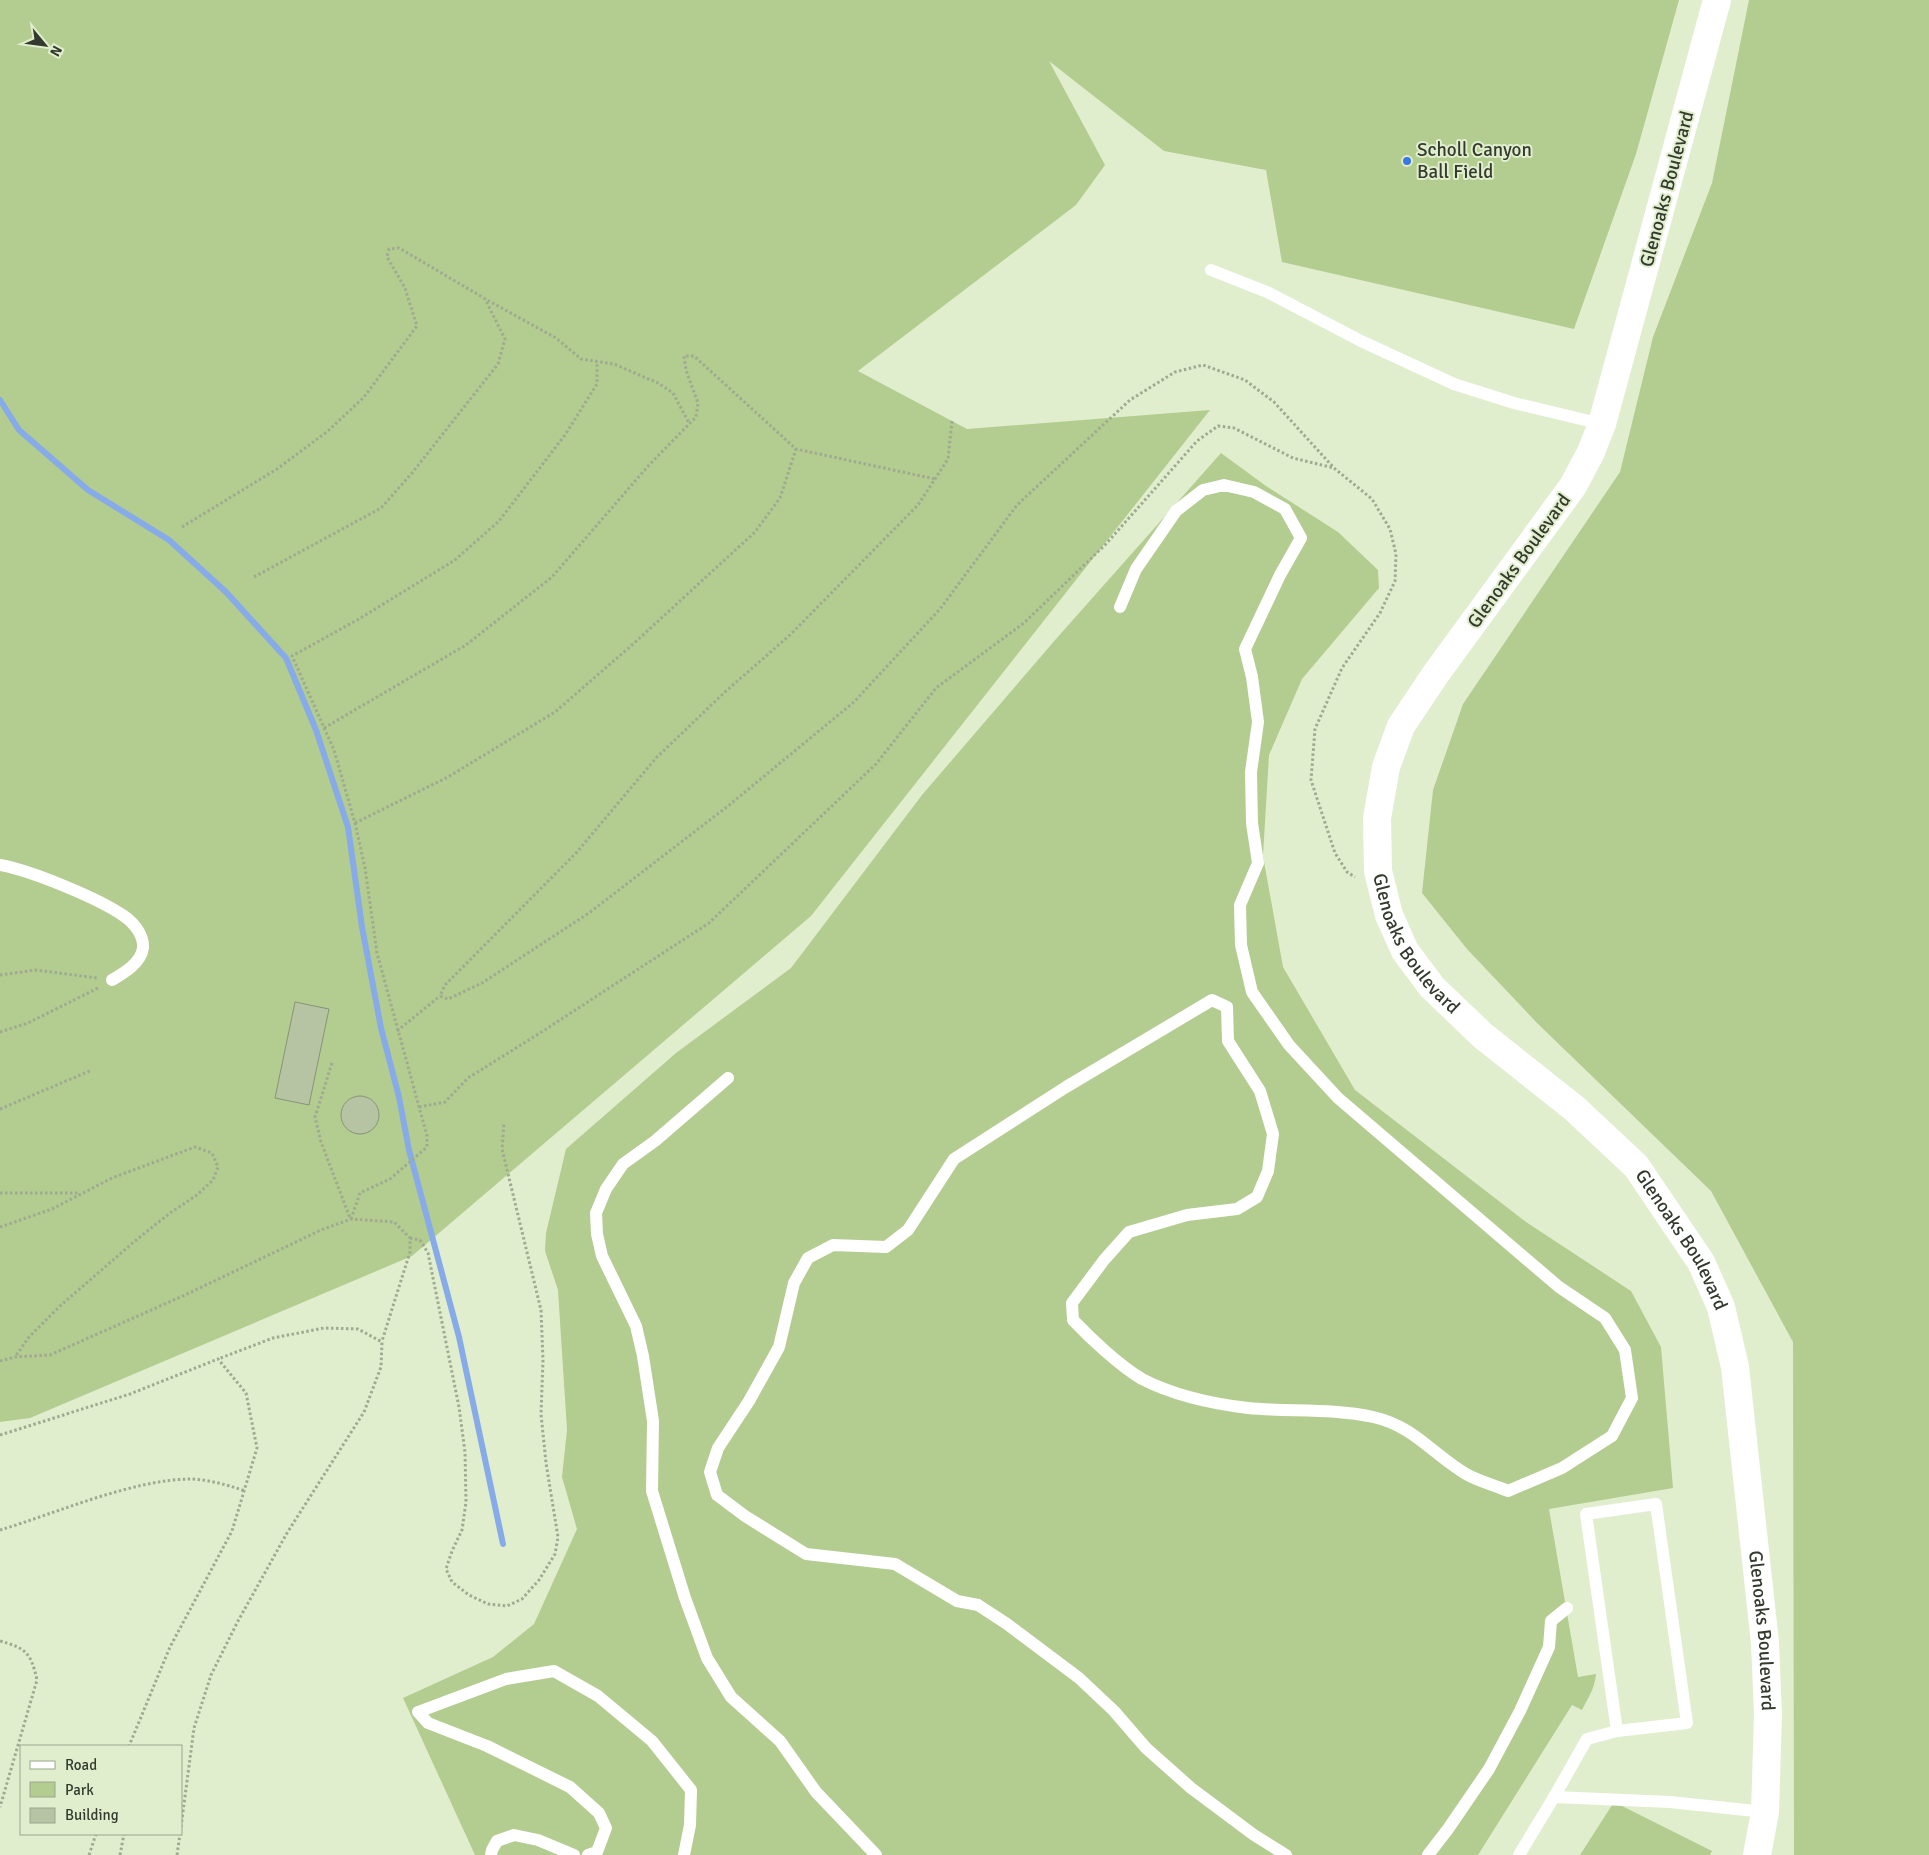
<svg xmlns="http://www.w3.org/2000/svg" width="1929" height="1855" viewBox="0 0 1929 1855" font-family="Signika,sans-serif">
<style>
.green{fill:#b3cc8f}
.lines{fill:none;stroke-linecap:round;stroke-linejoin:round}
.stream{stroke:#86abe8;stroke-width:6}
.building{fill:#b6c4a4;stroke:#879476}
.path{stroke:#9faa91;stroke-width:3;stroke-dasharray:2.5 2.5;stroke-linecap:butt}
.lane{stroke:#fff;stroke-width:12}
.secondary{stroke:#fff;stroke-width:28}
.poi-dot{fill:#3877e6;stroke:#e0eece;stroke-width:2}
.labels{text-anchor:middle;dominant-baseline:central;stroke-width:4;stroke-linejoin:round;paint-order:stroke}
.poi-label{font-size:19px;fill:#343a2d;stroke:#e0eece;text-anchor:start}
.street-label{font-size:19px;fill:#343a2d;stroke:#e0eece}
</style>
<rect width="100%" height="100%" fill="#e0eece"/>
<!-- green -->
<g class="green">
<path d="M0,0H1679L1636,154L1574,329L1282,262L1266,170L1164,151L1049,61L1105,165L1076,205L858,371L967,429L1210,410L811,916L412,1256L30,1418L0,1422Z"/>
<path d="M1749,0H1929V1855H1794L1793,1342L1711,1191L1537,1023L1467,949L1422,893L1433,790L1463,704L1620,472L1653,337L1712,183Z"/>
<path d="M1221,453L1266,486L1338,532L1378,570L1379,588L1302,679L1269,755L1263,856L1283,967L1355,1090L1526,1222L1631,1291L1661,1347L1673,1488L1549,1509L1578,1677L1596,1674C1595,1688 1588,1698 1582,1710L1572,1705L1478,1855H475L403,1698L493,1657L534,1624L577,1529L562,1477L567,1430L558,1290L545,1251L546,1233L566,1149L676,1053L791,968L922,795L1056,639Z"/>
<path d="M1614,1802L1712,1851L1710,1855H1580Z"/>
</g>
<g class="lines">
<!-- stream -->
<path class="stream" d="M0,400L19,430L88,490L169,540L226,592L286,658L316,730L348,827L362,927L381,1028L399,1097L409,1150L459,1337L503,1544"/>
</g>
<!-- building -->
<g class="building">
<path d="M295,1002L329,1009L309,1105L275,1098Z"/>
<circle cx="360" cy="1115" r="19"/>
</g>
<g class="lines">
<!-- path -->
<g class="path">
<path d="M952,421L948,459L918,505L791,634L725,692L656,758L577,852L445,985L440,996L448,999L482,983L589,913L728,806L854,702L940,609L1017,505L1130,400L1175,372L1203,365L1245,380L1274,402L1334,468L1372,499L1390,529L1396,554L1395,581L1380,613L1342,668L1315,729L1311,780L1335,853L1347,872L1355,877"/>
<path d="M182,527L277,469L328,431L364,397L417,326L405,288L387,257L389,249L399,248L489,301L556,338L581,359L614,364L658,383L673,393L689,423"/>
<path d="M254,577L381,508L412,473L498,364L505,339L485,299"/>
<path d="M324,728L466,645L552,577L649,465L696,417L698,403L686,370L684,356H694L796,449L935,479"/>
<path d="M355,823L448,777L555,712L632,645L755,532L780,498L796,449"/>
<path d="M0,975L36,970L97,978"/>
<path d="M397,1031L440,996"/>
<path d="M0,1032L28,1023L98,988"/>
<path d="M332,1063L315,1117L321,1142L350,1218"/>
<path d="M419,1107L445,1102L468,1078L540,1033L709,923L876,764L936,688L1024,623L1106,544L1197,441L1218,426L1234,428L1293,458L1334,468"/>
<path d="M0,1109L92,1070"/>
<path d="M0,1193H80"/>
<path d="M351,1219L360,1193L390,1179L427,1147V1136L377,953L365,868L355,823L334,750L292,656L359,619L455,560L499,521L565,435L597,384V362"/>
<path d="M0,1227L52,1209L112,1178L195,1147L212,1153L218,1167L213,1180L197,1195L170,1213L135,1241L60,1306L29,1337L15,1357"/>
<path d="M410,1238L420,1240L428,1253L459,1407L465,1452L466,1502L462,1530L452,1551L446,1569L452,1582L469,1595L488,1604L507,1606L522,1599L539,1580L555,1554L558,1537L546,1463L541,1414L543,1360L541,1310L502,1149L504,1123"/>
<path d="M0,1361L15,1357L50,1355L185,1295L321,1230L351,1219L394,1222L410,1238V1252L382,1341"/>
<path d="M0,1435L130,1394L218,1359L246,1393L257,1448L232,1531L170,1647L129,1746"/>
<path d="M0,1530C57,1513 133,1479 192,1479C210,1480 228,1485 245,1491"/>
<path d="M0,1641C26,1648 31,1653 37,1680L0,1807"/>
<path d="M181,1827L194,1728L211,1675L238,1621L287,1533L364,1412L381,1367L382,1342L358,1329L324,1328L273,1338L218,1359"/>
<path d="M89,1855L96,1834"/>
<path d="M120,1855L124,1834"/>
<path d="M177,1855L180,1834"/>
</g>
<!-- lane -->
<g class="lane">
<path d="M1211,270L1267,292L1361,341L1454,384L1514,403L1602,424"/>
<path d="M1120,607L1136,569L1176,511L1203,490L1224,485L1254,492L1285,509L1301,538L1280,575L1245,649L1252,677L1258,722L1251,772L1252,823L1258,863L1240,905L1241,945L1252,992L1289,1045L1338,1098L1559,1287L1605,1318L1625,1350L1632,1398L1612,1436L1562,1468L1508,1491C1494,1485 1478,1481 1466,1474C1432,1454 1414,1426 1373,1417C1332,1408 1289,1412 1248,1408C1214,1404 1173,1395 1142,1379C1120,1366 1091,1339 1073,1320L1072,1303L1104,1260L1129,1232L1187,1215L1237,1209L1257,1197L1268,1171L1273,1134L1260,1091L1228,1041L1227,1007L1212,1000L1066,1087L954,1159L908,1230L886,1247L833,1245L808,1258L794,1283L779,1347L749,1401L718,1448L710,1472L717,1495L745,1516L806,1554L895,1564L957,1601L978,1605L1007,1624L1079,1678L1114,1711L1146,1748L1191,1788L1254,1835L1286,1855"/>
<path d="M0,865C32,871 98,898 124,916C134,923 144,935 143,948C141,963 124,973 112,980"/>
<path d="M728,1078L655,1141L623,1164L606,1189L596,1213L597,1234L602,1256L636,1326L643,1356L653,1421L652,1491L685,1598L707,1658L731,1697L780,1741L816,1792L876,1855"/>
<path d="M1554,1797L1587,1739L1617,1731L1586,1514L1656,1504L1687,1723L1617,1731"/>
<path d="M491,1855L492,1850L497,1841L514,1835L538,1840L574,1855"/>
<path d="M588,1855L597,1852L606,1828L599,1813L570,1787L487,1746L428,1723L418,1712L506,1679L554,1671L598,1696L652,1741L691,1790L690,1825L684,1855"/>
<path d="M1428,1855L1448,1829L1489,1769L1520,1711L1549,1647L1551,1621L1567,1608"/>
<path d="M1519,1855L1554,1797L1670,1802L1765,1812"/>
</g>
<!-- secondary -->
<path class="secondary" id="s1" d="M1717,0L1602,424L1591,452L1573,486L1435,675L1401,726L1386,767L1377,818L1378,871L1389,915L1405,951L1432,987L1482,1035L1574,1108L1636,1166L1701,1262L1721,1307L1735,1367L1765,1643L1768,1714L1765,1812L1757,1855"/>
</g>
<!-- markers -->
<circle class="poi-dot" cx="1407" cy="161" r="5"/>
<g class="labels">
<!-- poi labels -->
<g class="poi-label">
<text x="1417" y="150">Scholl Canyon<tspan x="1417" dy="22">Ball Field</tspan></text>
</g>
<!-- street labels -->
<g class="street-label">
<text transform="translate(1667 189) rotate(-75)">Glenoaks Boulevard</text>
<text transform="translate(1519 561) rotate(-54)">Glenoaks Boulevard</text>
<text stroke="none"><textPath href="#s1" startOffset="1035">Glenoaks Boulevard</textPath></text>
<text stroke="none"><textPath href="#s1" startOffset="1440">Glenoaks Boulevard</textPath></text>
<text stroke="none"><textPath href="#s1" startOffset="1845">Glenoaks Boulevard</textPath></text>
</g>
</g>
<!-- legend -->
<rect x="20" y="1745" width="162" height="90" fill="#e0eece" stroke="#9ba68e"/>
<rect x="30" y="1761" width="25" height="8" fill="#ffffff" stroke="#9ba68e"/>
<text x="65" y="1770" font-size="15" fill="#343a2d">Road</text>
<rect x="30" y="1782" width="25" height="15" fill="#b3cc8f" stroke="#9ba68e"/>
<text x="65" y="1795" font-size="15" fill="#343a2d">Park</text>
<rect x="30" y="1808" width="25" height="15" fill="#b6c4a4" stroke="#9ba68e"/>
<text x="65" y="1820" font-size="15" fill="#343a2d">Building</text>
<!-- north arrow -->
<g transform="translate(45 45) rotate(119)" stroke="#e0eece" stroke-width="4" paint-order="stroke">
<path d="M0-4L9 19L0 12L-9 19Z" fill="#343a2d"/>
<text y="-8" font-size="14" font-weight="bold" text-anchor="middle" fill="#343a2d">N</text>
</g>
</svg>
